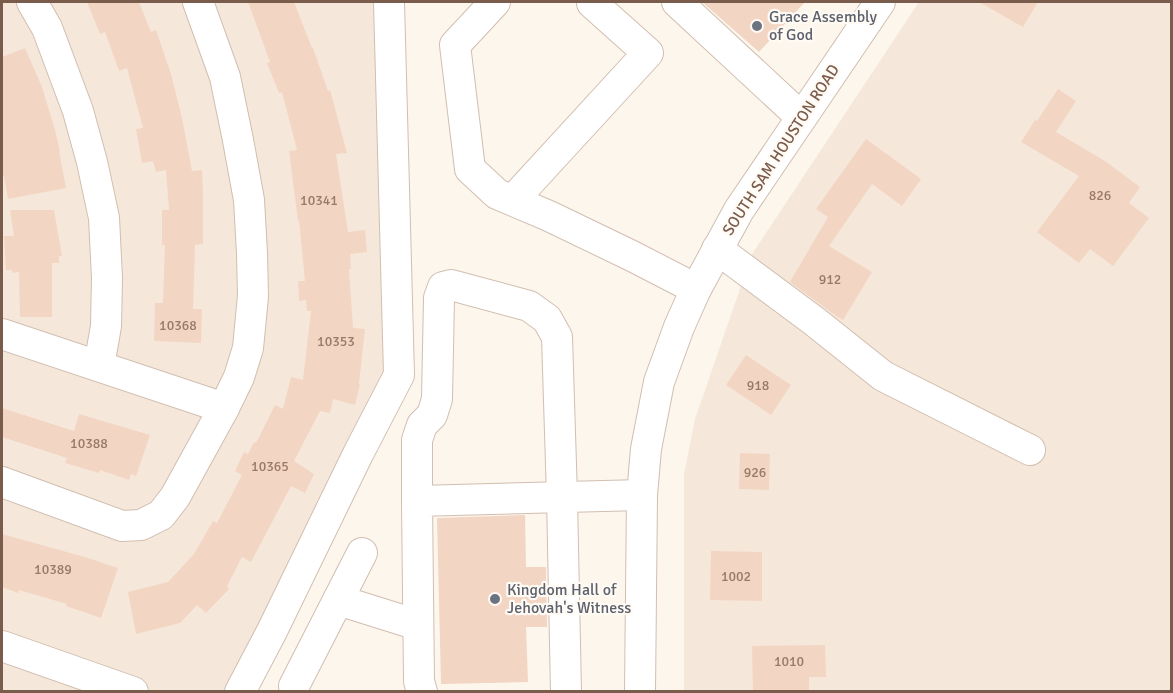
<svg xmlns="http://www.w3.org/2000/svg" width="1173" height="693" viewBox="0 0 1173 693" font-family="Signika,sans-serif">
<style>
.residential{fill:#f5e8da}
.building{fill:#f3d5c3}
.lines{fill:none;stroke-linecap:round;stroke-linejoin:round}
.minor-casing{stroke:#d1beb0;stroke-width:32}
.minor{stroke:#fff;stroke-width:30}
.worship-dot{fill:#6b7280;stroke:#fffaf3;stroke-width:2}
.labels{text-anchor:middle;dominant-baseline:central;stroke-width:4.5;stroke-linejoin:round;paint-order:stroke}
.number-label{font-size:14px;fill:#987a6a}
.worship-label{font-size:16px;fill:#5b616d;stroke:#fffaf3;text-anchor:start}
.street-label{font-size:16px;fill:#7a5c4d;stroke:#fffaf3}
</style>
<rect width="100%" height="100%" fill="#fdf6ec"/>
<!-- residential -->
<g class="residential">
<path d="M2,2H400L405,378L249,691H2Z"/>
<path d="M919,2H1171V691L684,692V474L695,419L752,254Z"/>
</g>
<!-- building -->
<g class="building">
<path d="M87,2H139L151,32L156,30L171,74L182,118L192,171L202,170L203,191V244L195,245L193,309H202L201,343L154,341L155,303H163L165,245H162V210H169L166,170L156,172L153,161L142,163L136,129L143,128L127,68L119,71L105,32L100,34Z"/>
<path d="M248,2H294L312,48H313L328,91L330,90L347,153L336,154L348,232L365,230L367,252L350,254L351,269H349L353,328L365,329L359,384H360L355,405L333,399L330,413L320,411L294,461L314,474L305,493L291,486L251,562L242,557L227,586L229,589L206,613L197,605L180,623L136,634L128,592L168,582L194,554L213,521L217,523L242,475L235,471L244,452L248,454L254,442L256,443L275,405L283,409L291,377L303,380L311,311H307L306,300L299,301L298,281H305L299,220L298,221L289,151L297,150L282,92L279,93L267,63L270,62Z"/>
<path d="M702,2H805L759,52Z"/>
<path d="M979,2H1038L1023,27Z"/>
<path d="M25,48L42,87L55,130L60,151H59L66,188L8,199L4,176L2,177V57Z"/>
<path d="M1058,89L1076,101L1056,132L1105,161L1140,187L1129,203L1149,218L1113,266L1090,249L1079,263L1037,232L1079,176L1021,142L1035,120L1037,121Z"/>
<path d="M866,139L921,179L902,206L872,184L829,246L872,272L843,320L832,313L790,282L828,217L816,209Z"/>
<path d="M10,210H54L62,256H59V263H52V317H20L19,272L12,273V270H6L4,236H14Z"/>
<path d="M746,355L791,385L771,415L726,385Z"/>
<path d="M2,408L74,431L79,414L150,435L136,476L131,474L129,480L100,470L99,473L65,463L67,458L2,437Z"/>
<path d="M740,453L770,454L769,490L739,489Z"/>
<path d="M525,515L526,567H546L547,627H526L528,682L441,684L437,518Z"/>
<path d="M2,534L85,557L118,568L101,618L66,606L67,604L19,590L18,593L2,587Z"/>
<path d="M711,551L762,552V601L710,600Z"/>
<path d="M825,645L826,677H809V692H753L752,646Z"/>
</g>
<g class="lines">
<defs>
<g id="minor">
<path d="M32,2L47,28L78,111L92,162L104,218L107,278L106,326L99,366"/>
<path d="M495,2L455,45L470,169L497,194L549,216L632,256L696,289"/>
<path d="M677,2L801,117"/>
<path d="M513,200L648,53L592,3"/>
<path d="M717,249L814,321L883,376L1030,450"/>
<path d="M2,334L224,408"/>
<path d="M2,482L122,526L141,525L161,515L175,497L224,408L239,377L248,348L253,296L252,253L249,200L238,140L225,77L198,2"/>
<path d="M417,501V440L422,425L432,415L437,399L439,298L443,287L451,285L529,306L547,319L557,337L562,497L566,692"/>
<path d="M362,553L338,600L418,625"/>
<path d="M2,646L133,692"/>
<path d="M294,686L338,600"/>
<path d="M240,692L272,631L358,454L399,375L389,2"/>
<path d="M422,692L419,681L417,501L642,495"/>
<path d="M640,692L642,495L646,449L659,382L679,327L696,289L739,210L880,2"/>
</g>
</defs>
<!-- minor casing -->
<use href="#minor" class="minor-casing"/>
<!-- minor -->
<use href="#minor" class="minor"/>
</g>
<!-- markers -->
<g class="worship-dot">
<circle cx="757" cy="26" r="6"/>
<circle cx="495" cy="599" r="6"/>
</g>
<g class="labels">
<!-- number labels -->
<g class="number-label">
<text x="1100" y="195">826</text>
<text x="319" y="200">10341</text>
<text x="830" y="279">912</text>
<text x="178" y="325">10368</text>
<text x="336" y="341">10353</text>
<text x="758" y="385">918</text>
<text x="89" y="443">10388</text>
<text x="270" y="466">10365</text>
<text x="755" y="472">926</text>
<text x="53" y="569">10389</text>
<text x="736" y="576">1002</text>
<text x="789" y="661">1010</text>
</g>
<!-- worship labels -->
<g class="worship-label">
<text x="769" y="17">Grace Assembly<tspan x="769" dy="18">of God</tspan></text>
<text x="507" y="590">Kingdom Hall of<tspan x="507" dy="18">Jehovah's Witness</tspan></text>
</g>
<!-- street labels -->
<g class="street-label">
<text transform="translate(781 150) rotate(-57)">SOUTH SAM HOUSTON ROAD</text>
</g>
</g>
<!-- border -->
<rect width="1173" height="693" fill="none" stroke="#7a5c4d" stroke-width="6"/>
</svg>
